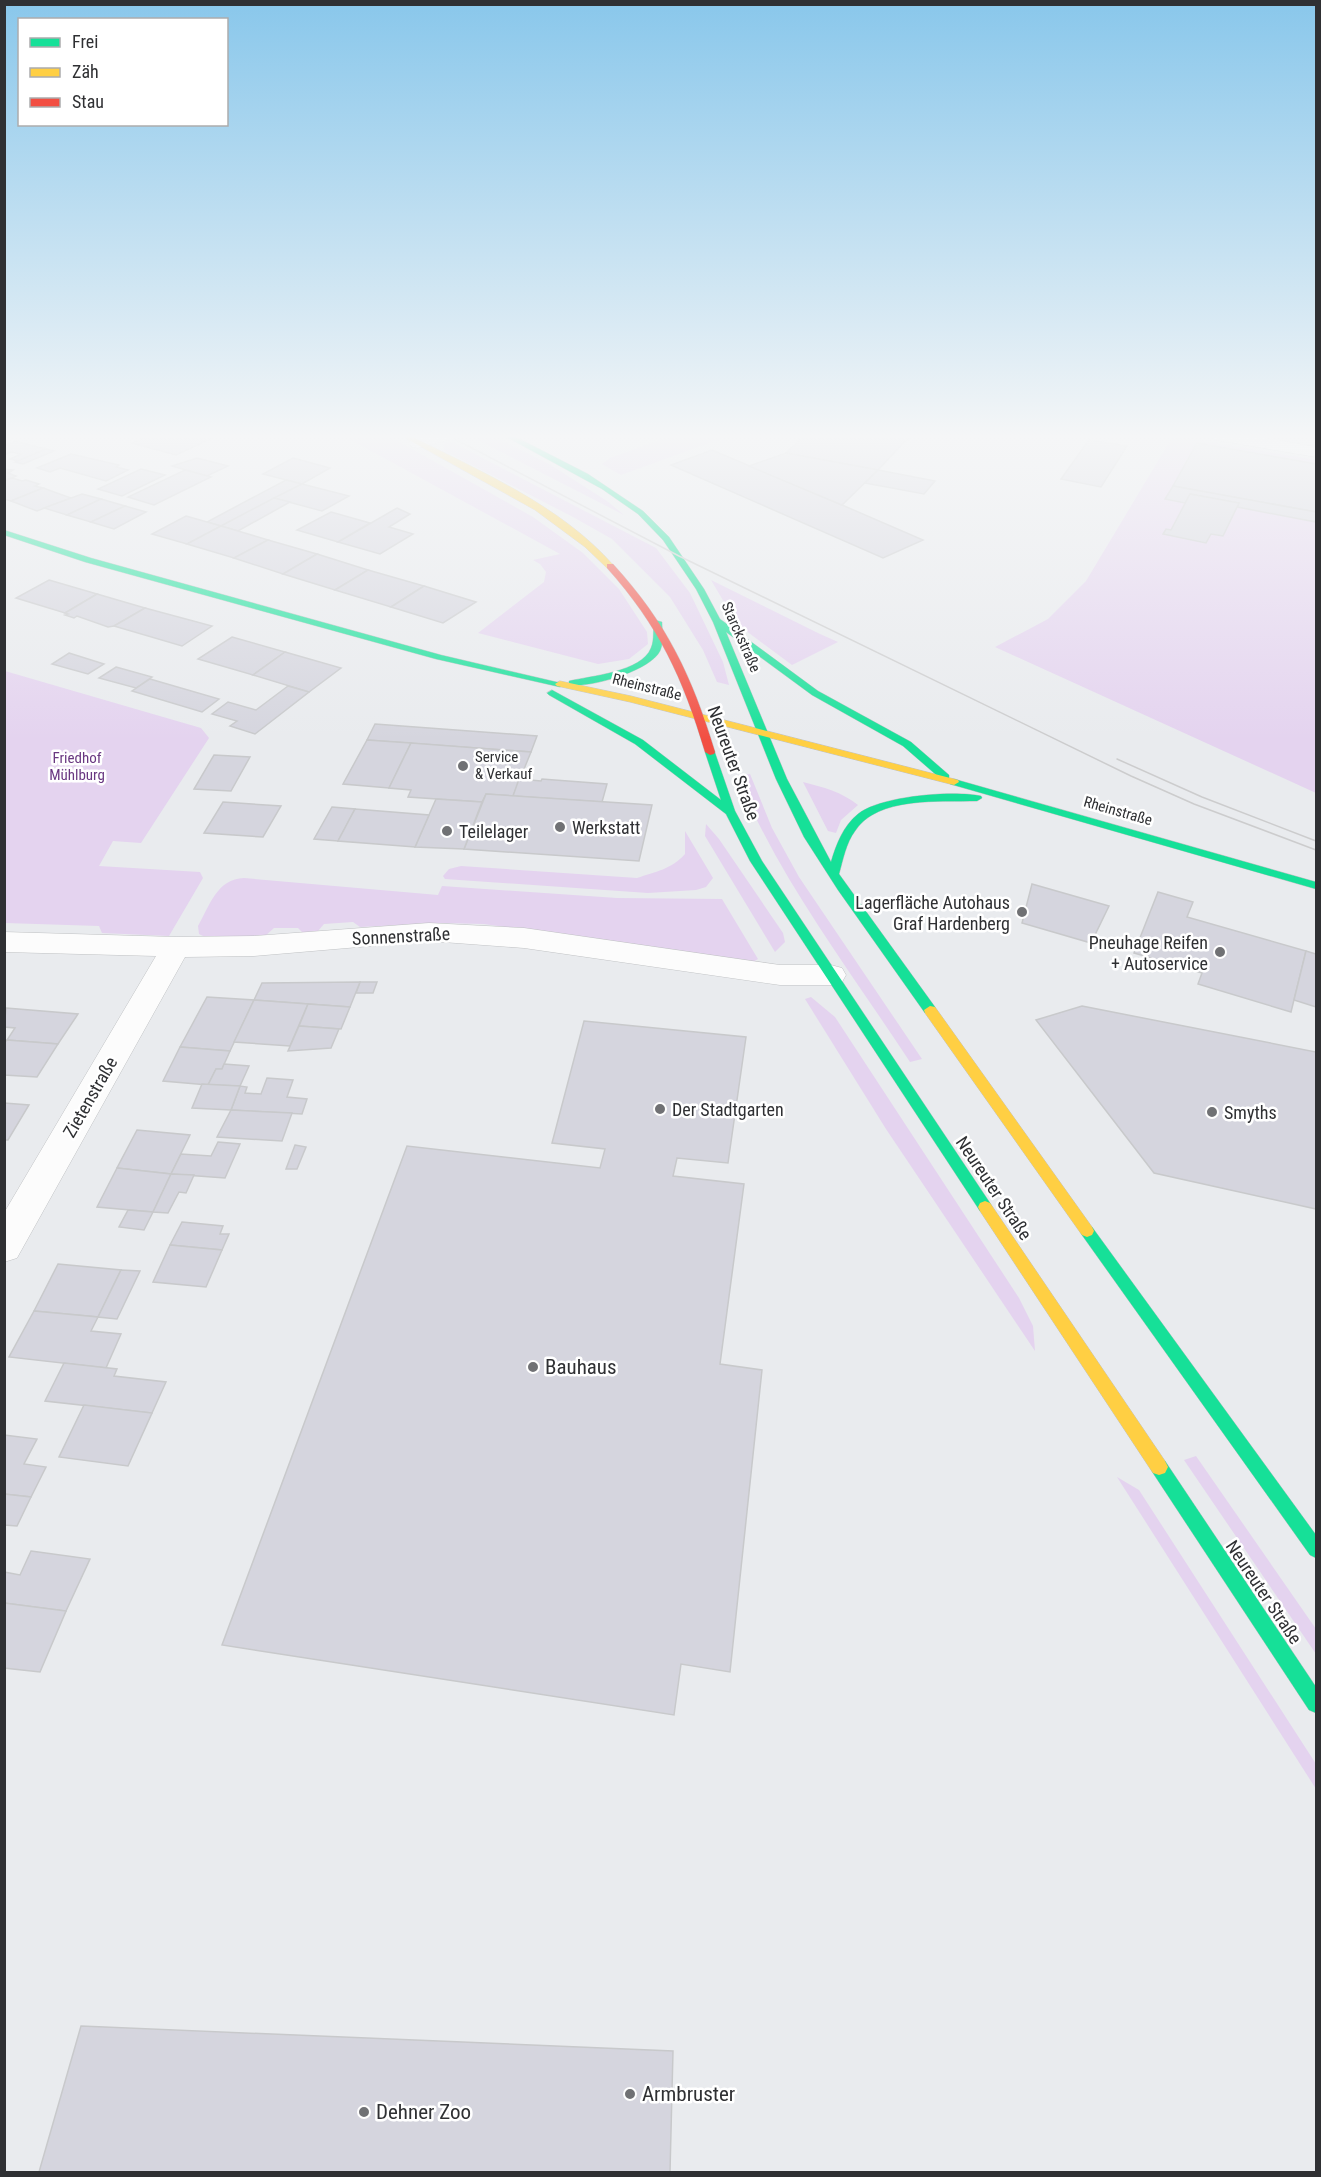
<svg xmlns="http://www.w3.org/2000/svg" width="1321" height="2177" viewBox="0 0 1321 2177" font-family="'Roboto Condensed',sans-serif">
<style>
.green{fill:#e4d3ef}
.building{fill:#d5d5de;stroke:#c8c9cb;stroke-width:1.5}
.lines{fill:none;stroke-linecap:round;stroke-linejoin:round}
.street-casing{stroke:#c0c2c4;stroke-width:1}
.fast-casing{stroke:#c0c2c4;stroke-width:1}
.slow-casing{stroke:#c0c2c4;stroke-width:1}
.jam-casing{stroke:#c0c2c4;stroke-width:1}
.street{fill:#fcfcfc;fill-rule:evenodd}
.fast{fill:#16e098;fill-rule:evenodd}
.slow{fill:#ffcf43;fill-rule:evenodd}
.jam{fill:#f24e42;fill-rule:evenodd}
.tram{stroke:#cccccd;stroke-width:1.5}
.poi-dot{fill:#707174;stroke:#fff;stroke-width:2}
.labels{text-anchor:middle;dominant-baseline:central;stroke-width:5;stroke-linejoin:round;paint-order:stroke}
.far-street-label{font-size:15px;fill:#2f3033;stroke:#fff}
.far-poi-label{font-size:15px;fill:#2f3033;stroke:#fff;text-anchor:start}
.far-park-label{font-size:15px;fill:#693781;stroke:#fff}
.street-label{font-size:18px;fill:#2f3033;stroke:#fff}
.poi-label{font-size:18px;fill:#2f3033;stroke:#fff;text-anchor:start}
.near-poi-label{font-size:21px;fill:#2f3033;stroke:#fff;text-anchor:start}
</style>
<rect width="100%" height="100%" fill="#e9ebee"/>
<!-- green -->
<g class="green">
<path d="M342,435H387L533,517L583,553L619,589L647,632L648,644L629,659L598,664L478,633L544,582L546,572L540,564L533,560L560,554Z"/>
<path d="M468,435L494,437L549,464L607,501L624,515Z"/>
<path d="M673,435H731L621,475L602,464L610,458Z"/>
<path d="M1173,436L1316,460V793L995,647L1048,619L1086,581Z"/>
<path d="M450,441L656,548L690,593L723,662L729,685L717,682L703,650L670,597L612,539L573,517L445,451L443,445Z"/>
<path d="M711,580L820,634L838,642L792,665L737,624Z"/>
<path d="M5,671L201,728L209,738L141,843L113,841L99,866L200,872L203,878L169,936L102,933L99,926L5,923Z"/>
<path d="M750,774L772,828L799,877L922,1059L910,1062C849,969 779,879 737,776Z"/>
<path d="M803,782C823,787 842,792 858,805L841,820L836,833L828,831Z"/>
<path d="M706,824L719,839L783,933L785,942L775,952L705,836Z"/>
<path d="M685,831L713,878L706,887L696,890L648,893L445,879L443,876L449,869L461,866L637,878C655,872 672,869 685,854Z"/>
<path d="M244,878L438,895L442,886L617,898L722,899L758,959L753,962L484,924L442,923L360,927L353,922L324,924L318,931L304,934L298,928H274L264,937H205L199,934L198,926C210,905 217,879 244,878Z"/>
<path d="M811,997L835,1017L1019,1298L1033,1326L1035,1351L886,1129L805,999Z"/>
<path d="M1196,1456L1316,1629V1654L1184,1460Z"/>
<path d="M1117,1477L1139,1490L1316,1764V1789Z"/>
</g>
<!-- building -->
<g class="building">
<path d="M150,435H178L187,438L193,435H219L176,455L132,443Z"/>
<path d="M805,435H911L878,470L786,453Z"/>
<path d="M1089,440L1127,446L1101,487L1061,479Z"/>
<path d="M15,441L18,442L46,449L18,461L10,459L21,454L11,452L4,455V446Z"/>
<path d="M1197,443L1316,464V512L1173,486Z"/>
<path d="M46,449L54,451L23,464L15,462Z"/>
<path d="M712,450L842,505L923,540L883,558L671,465Z"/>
<path d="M786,453L878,470L842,505L749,466Z"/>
<path d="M71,454L119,465L116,467L128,470L106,481L60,468L50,472L37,468Z"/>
<path d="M197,458L228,466L207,476L172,466Z"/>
<path d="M293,458L330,468L302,484L263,474Z"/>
<path d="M4,469L13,470L8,473L16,476L4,481Z"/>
<path d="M141,469L165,475L122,496L98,489Z"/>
<path d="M185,470L211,477L154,505L128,497Z"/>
<path d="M878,470L935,481L924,494L865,483Z"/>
<path d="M12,478L22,481L26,480L39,484L35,486L43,488L11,501L4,499V481Z"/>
<path d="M286,480L302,484L221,526L207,522Z"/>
<path d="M302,484L349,496L322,511L274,498Z"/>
<path d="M1173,486L1316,512V522L1237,507L1239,503L1190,494L1185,503L1165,499Z"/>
<path d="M43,488L71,498L37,511L11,501Z"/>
<path d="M82,494L101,499L67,515L44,508Z"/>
<path d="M1190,494L1239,503L1223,536L1211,534L1206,543L1163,534L1166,529L1171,530Z"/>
<path d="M274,498L290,502L238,531L221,526Z"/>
<path d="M101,499L125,506L91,522L67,515Z"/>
<path d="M125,506L146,512L114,529L91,522Z"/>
<path d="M397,508L410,514L389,527L413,534L380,554L338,542Z"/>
<path d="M331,512L370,523L338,542L297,530Z"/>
<path d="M186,516L221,526L187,544L152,534Z"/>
<path d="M221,526L238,531L268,540L234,558L187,544Z"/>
<path d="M268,540L317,554L283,574L234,558Z"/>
<path d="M317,554L368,570L335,590L283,574Z"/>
<path d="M368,570L424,586L391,607L335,590Z"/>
<path d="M49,580L97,594L65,613L16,598Z"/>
<path d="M424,586L476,602L443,623L391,607Z"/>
<path d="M97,594L145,608L114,626L108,627L77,616L74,618L65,615L68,614L65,613Z"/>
<path d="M145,608L212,626L182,646L114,626Z"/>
<path d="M232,637L285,652L253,675L198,659Z"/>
<path d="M285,652L341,668L309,692L253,675Z"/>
<path d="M69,653L104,664L88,674L52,664Z"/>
<path d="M116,667L152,677L136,688L99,678Z"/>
<path d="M150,679L219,699L202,712L132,691Z"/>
<path d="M288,686L309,692L255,734L230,726L237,721L212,714L228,702L256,710Z"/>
<path d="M375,724L537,736L531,752L367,740Z"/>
<path d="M367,740L411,743L389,788L343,784Z"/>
<path d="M411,743L531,752L513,796L486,794L482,802L408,797L411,790L389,788Z"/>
<path d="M214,755L250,757L231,791L194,789Z"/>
<path d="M519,779L541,781L542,779L607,784L602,802L513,796Z"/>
<path d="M486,794L652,805L639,861L464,849Z"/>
<path d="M436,799L482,802L464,849L415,847Z"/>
<path d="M223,802L281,806L263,837L204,833Z"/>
<path d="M332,807L355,809L338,841L314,839Z"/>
<path d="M355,809L429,815L415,847L338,841Z"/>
<path d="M1032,884L1109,906L1091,943L1022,923Z"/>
<path d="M1158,892L1193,902L1187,917L1306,951L1291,1012L1198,984L1202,973L1134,953Z"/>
<path d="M1306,951L1316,954V1007L1294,1000Z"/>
<path d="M360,982H377L373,993H356Z"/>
<path d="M360,982L350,1007L254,1000L262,983Z"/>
<path d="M207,997L254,1000L230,1051L180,1047Z"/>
<path d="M254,1000L308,1004L290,1046L234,1042Z"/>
<path d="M308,1004L350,1007L341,1029L299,1026Z"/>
<path d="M1082,1006L1316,1052V1209L1154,1173L1036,1020Z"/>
<path d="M6,1008L78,1014L58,1044L7,1040L15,1028L4,1027Z"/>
<path d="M584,1021L746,1037L728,1163L677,1158L673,1176L744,1184L720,1364L762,1370L730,1672L681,1664L674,1715L222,1645L407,1146L600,1168L605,1149L552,1143Z"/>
<path d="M299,1026L339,1029L331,1048L288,1051Z"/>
<path d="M7,1040L58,1044L37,1077L4,1075V1043Z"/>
<path d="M180,1047L230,1051L222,1069H216L208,1085L163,1081Z"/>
<path d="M224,1064L249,1066L240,1086L208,1085L216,1069H222Z"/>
<path d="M267,1078L293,1080L287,1097L307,1099L302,1114L231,1110L240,1086L247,1087L245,1093L261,1094Z"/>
<path d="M202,1084L240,1086L231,1110L192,1108Z"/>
<path d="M4,1103L29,1105L8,1140H4Z"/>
<path d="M231,1110L292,1113L282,1141L217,1137Z"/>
<path d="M137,1130L190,1135L171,1174L117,1168Z"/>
<path d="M218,1142L240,1144L225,1178L171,1174L181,1154L211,1156Z"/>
<path d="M295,1145L306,1147L297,1169H286Z"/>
<path d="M117,1168L171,1174L153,1212L97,1207Z"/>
<path d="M171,1174L194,1175L186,1193L179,1192L168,1213L153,1212Z"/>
<path d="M128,1210L153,1212L144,1230L119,1227Z"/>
<path d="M182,1222L223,1226L220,1234H229L222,1250L170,1245Z"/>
<path d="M170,1245L222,1250L206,1287L153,1282Z"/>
<path d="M58,1264L121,1270L98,1317L34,1311Z"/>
<path d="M121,1270L140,1271L117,1319L98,1317Z"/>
<path d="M34,1311L98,1317L91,1331L121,1334L106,1368L9,1357Z"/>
<path d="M64,1363L117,1369L114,1376L166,1382L152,1413L45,1401Z"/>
<path d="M84,1405L152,1413L128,1466L59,1457Z"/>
<path d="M4,1435L37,1439L24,1464L46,1467L31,1497L4,1494Z"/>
<path d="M4,1494L31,1497L17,1526L4,1525Z"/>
<path d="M31,1551L90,1559L66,1611L4,1603V1572L20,1575Z"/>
<path d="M4,1603L66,1611L40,1672L4,1668Z"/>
<path d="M81,2026L673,2051L670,2172H39Z"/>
</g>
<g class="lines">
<defs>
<g id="street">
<path d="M425,435H453L451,439L418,448L412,447L409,443L412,439Z"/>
<path d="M1208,435H1249L1316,447V457L1216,440Z"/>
<path d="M429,923L524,928L780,965H831L842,968L846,975L842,982L831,985H780L524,948L429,941L254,956L185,957L17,1258L4,1262V1213L156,956L4,952V932L176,937L254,936Z"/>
</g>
<g id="fast">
<path d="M503,435H512L588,474L643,511L669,537L704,589L720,619L818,691L911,742L949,775V779H941L903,746L812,695L726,632L787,779L831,862C836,845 843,826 858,814C880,796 953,790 981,796L982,798L977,801C941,802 877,796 855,831C846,843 843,860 839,874L935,1007L936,1010L935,1013H925L838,890L804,837L776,779L713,622L696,589L663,540L638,514L602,489Z"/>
<path d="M4,530L91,558L441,655L565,684L560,687L436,659L85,562L4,535Z"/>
<path d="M655,620L662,622C662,631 664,642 660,651C650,671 590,688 569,685V681C590,676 642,672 651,648C655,639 652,629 655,620Z"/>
<path d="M552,690L643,740L721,800L705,752L710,749L714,750L735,811L762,861L990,1203L992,1207L990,1211L985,1213L980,1211L750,861L726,814L635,744L549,695L547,693Z"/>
<path d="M954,779L1316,882V889L950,784V780Z"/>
<path d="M1087,1225L1092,1227L1316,1535V1558L1310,1555L1082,1235L1080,1231L1082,1227Z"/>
<path d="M1159,1459L1165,1461L1316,1687V1713L1309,1710L1153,1473L1150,1467L1153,1461Z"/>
</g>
<g id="slow">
<path d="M400,435H409C479,471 561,505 614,566L607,568L585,547L535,510Z"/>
<path d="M560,681L631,696L958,780L959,782L954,785L630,702L557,686L555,684Z"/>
<path d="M930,1006L935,1007L1092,1227L1094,1231L1092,1235L1087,1237L1082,1235L925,1013L924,1010Z"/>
<path d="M985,1201L990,1203L1165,1461L1168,1467L1165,1473L1159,1475L1153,1473L980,1211L978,1207L980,1203Z"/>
</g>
<path id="jam" d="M607,564H613C667,623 692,676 715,752L714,754L710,755L705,752C683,678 659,626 607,568Z"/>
</defs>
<!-- street casing -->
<use href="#street" class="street-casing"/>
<!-- fast casing -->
<use href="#fast" class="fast-casing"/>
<!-- slow casing -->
<use href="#slow" class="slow-casing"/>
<!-- jam casing -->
<use href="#jam" class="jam-casing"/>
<!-- street -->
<use href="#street" class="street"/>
<!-- fast -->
<use href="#fast" class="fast"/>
<!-- slow -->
<use href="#slow" class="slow"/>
<!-- jam -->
<use href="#jam" class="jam"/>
<!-- tram -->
<g class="tram">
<path d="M447,435L679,556L1131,776L1194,804L1316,850"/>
<path d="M1117,759L1202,797L1316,841"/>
</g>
</g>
<!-- sky -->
<linearGradient id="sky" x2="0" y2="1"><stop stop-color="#89c7eb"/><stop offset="0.59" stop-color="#f5f6f7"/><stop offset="1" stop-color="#f5f6f7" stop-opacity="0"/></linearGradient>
<rect width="1321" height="740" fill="url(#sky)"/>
<!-- markers -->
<g class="poi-dot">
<circle cx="463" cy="766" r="6"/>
<circle cx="560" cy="827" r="6"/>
<circle cx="447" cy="831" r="6"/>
<circle cx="1022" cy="912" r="6"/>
<circle cx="1220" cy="952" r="6"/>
<circle cx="660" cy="1109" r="6"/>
<circle cx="1212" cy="1112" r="6"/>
<circle cx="533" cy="1367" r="6"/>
<circle cx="630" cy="2094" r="6"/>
<circle cx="364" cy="2112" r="6"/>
</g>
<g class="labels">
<!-- far-street labels -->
<g class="far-street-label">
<text transform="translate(741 637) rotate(66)">Starckstraße</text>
<text transform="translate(647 687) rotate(14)">Rheinstraße</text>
<text transform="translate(1118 811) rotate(16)">Rheinstraße</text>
</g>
<!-- far-poi labels -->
<g class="far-poi-label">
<text x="475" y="757">Service<tspan x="475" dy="17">&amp; Verkauf</tspan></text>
</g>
<!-- far-park labels -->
<g class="far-park-label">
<text x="77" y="758">Friedhof<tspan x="77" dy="17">Mühlburg</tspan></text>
</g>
<!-- street labels -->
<g class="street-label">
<text transform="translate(734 763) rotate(70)">Neureuter Straße</text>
<text transform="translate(401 936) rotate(-3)">Sonnenstraße</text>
<text transform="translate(90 1097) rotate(-60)">Zietenstraße</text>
<text transform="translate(994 1188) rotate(56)">Neureuter Straße</text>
<text transform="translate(1264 1592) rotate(56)">Neureuter Straße</text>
</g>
<!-- poi labels -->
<g class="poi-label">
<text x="572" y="827">Werkstatt</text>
<text x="459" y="831">Teilelager</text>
<text x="1010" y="902" text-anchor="end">Lagerfläche Autohaus<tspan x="1010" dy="21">Graf Hardenberg</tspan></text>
<text x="1208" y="942" text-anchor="end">Pneuhage Reifen<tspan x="1208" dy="21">+ Autoservice</tspan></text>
<text x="672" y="1109">Der Stadtgarten</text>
<text x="1224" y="1112">Smyths</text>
</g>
<!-- near-poi labels -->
<g class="near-poi-label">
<text x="545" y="1367">Bauhaus</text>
<text x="642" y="2094">Armbruster</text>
<text x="376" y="2112">Dehner Zoo</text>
</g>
</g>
<!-- border -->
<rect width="1321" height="2177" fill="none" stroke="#2f3033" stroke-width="12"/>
<!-- legend -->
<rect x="18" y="18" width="210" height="108" fill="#ffffff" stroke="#acacad" stroke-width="1.5"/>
<rect x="30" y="38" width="30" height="9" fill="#16e098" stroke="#acacad" stroke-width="1.5"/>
<text x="72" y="48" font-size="18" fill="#2f3033">Frei</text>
<rect x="30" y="68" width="30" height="9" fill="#ffcf43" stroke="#acacad" stroke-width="1.5"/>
<text x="72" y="78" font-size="18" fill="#2f3033">Zäh</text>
<rect x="30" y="98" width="30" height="9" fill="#f24e42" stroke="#acacad" stroke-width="1.5"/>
<text x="72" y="108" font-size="18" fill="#2f3033">Stau</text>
</svg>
